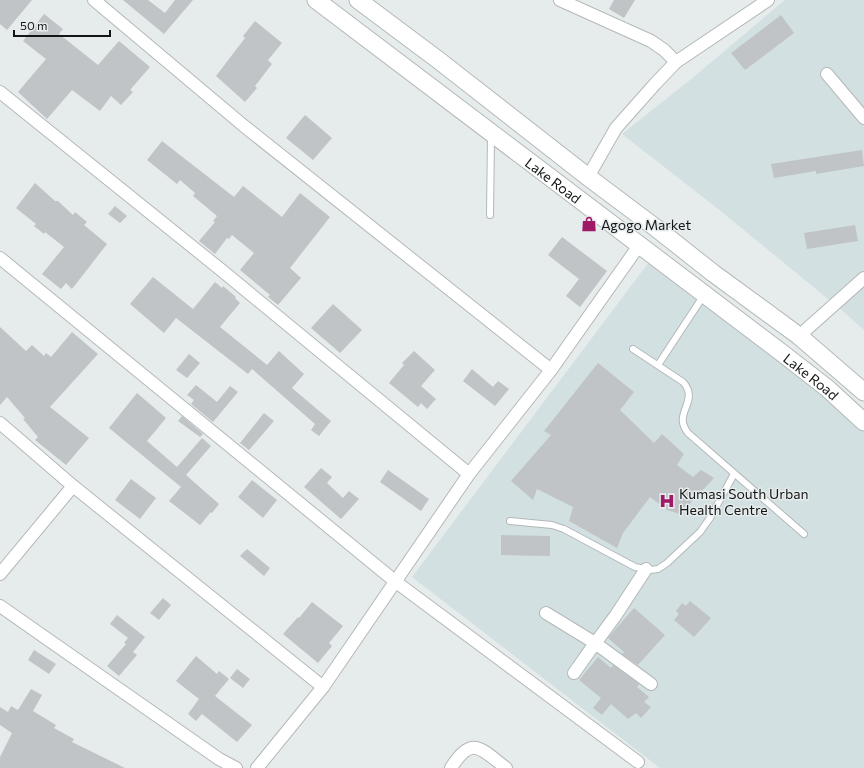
<svg xmlns="http://www.w3.org/2000/svg" width="864" height="768" viewBox="0 0 864 768" font-family="Commissioner,sans-serif">
<style>
.built{fill:#d2e0e2}
.building{fill:#c0c4c6}
.lines{fill:none;stroke-linecap:round;stroke-linejoin:round}
.service-casing{stroke:#b4b8b9;stroke-width:8}
.minor-casing{stroke:#b4b8b9;stroke-width:14}
.secondary-casing{stroke:#b4b8b9;stroke-width:19}
.service{stroke:#fff;stroke-width:6}
.minor{stroke:#fff;stroke-width:12}
.secondary{stroke:#fff;stroke-width:17}
.labels{text-anchor:middle;dominant-baseline:central;stroke-width:3;stroke-linejoin:round;paint-order:stroke}
.street-label{font-size:14px;fill:#141616;stroke:#e6ebeb}
.poi-label{font-size:14px;fill:#141616;stroke:#e6ebeb;text-anchor:start}
</style>
<rect width="100%" height="100%" fill="#e6ebeb"/>
<!-- built -->
<g class="built">
<path d="M785,0H864V330L844,312L717,208L622,134L690,80Z"/>
<path d="M649,262L864,424V768H660L412,577Z"/>
</g>
<!-- building -->
<g class="building">
<path d="M0,0H32L7,30L0,24Z"/>
<path d="M123,0H148L165,13L175,0H193L164,34Z"/>
<path d="M614,0H635L624,18L609,9Z"/>
<path d="M44,14L63,29L59,34L98,65L119,41L150,67L130,90L133,92L121,105L111,96L100,111L72,90L47,119L18,92L46,59L23,41Z"/>
<path d="M781,15L794,33L745,70L731,53Z"/>
<path d="M255,21L282,43L268,60L272,64L255,86L257,88L245,102L216,76L245,38L243,36Z"/>
<path d="M305,115L332,138L313,160L286,138Z"/>
<path d="M162,141L234,197L243,186L282,217L300,193L330,217L290,268L301,278L278,305L268,297L270,295L240,270L254,253L232,235L229,239L227,238L215,254L199,241L215,222L213,221L217,216L193,196L195,193L180,180L177,184L147,160Z"/>
<path d="M862,150L864,166L816,174V171L774,178L771,164Z"/>
<path d="M35,183L55,201H58L73,215L75,212L87,222L84,225L107,244L72,289L66,283L61,289L42,274L64,247L45,232L44,234L34,226L36,224L16,208Z"/>
<path d="M115,206L127,216L120,223L108,214Z"/>
<path d="M855,225L858,241L807,249L804,233Z"/>
<path d="M562,237L607,271L580,307L566,296L579,279L548,255Z"/>
<path d="M153,277L193,309L215,282L222,288L223,286L236,297L235,298L240,303L220,327L267,365L279,351L304,374L292,388L331,421L319,436L311,430L315,424L252,369L248,374L176,318L164,333L130,304Z"/>
<path d="M333,304L362,330L340,353L311,328Z"/>
<path d="M0,327L26,351L32,345L44,356L46,353L51,357L72,332L98,354L50,407L89,438L66,465L35,440L38,437L23,419L25,418L7,397L0,405Z"/>
<path d="M414,351L435,370L421,386L436,399L427,409L421,403L418,407L389,383L404,365L402,363Z"/>
<path d="M189,354L200,363L187,378L176,370Z"/>
<path d="M598,363L634,392L620,410L654,443L662,434L684,454L677,465L693,477L701,470L714,478L680,514L667,510L650,497L623,533L617,548L569,521L573,507L537,489L533,500L511,481L551,435L544,431Z"/>
<path d="M472,369L493,387L498,381L509,389L495,406L463,381Z"/>
<path d="M196,385L217,402L230,386L238,392L213,422L191,404L194,400L187,395Z"/>
<path d="M137,393L166,418L147,441L177,467L202,438L211,446L186,475L219,504L212,513L211,512L200,525L169,501L181,487L109,428Z"/>
<path d="M264,413L274,421L249,450L240,443Z"/>
<path d="M182,416L203,434L200,437L178,421Z"/>
<path d="M321,468L332,477L327,483L343,498L349,491L359,499L341,519L304,487Z"/>
<path d="M388,470L429,499L421,511L380,482Z"/>
<path d="M131,479L156,498L140,519L115,500Z"/>
<path d="M252,480L277,500L263,518L238,497Z"/>
<path d="M501,535L550,536V556L501,555Z"/>
<path d="M247,549L270,568L264,576L240,556Z"/>
<path d="M163,598L171,605L159,620L150,613Z"/>
<path d="M690,601L711,618L694,637L674,620L679,614L676,611L682,603L686,606Z"/>
<path d="M312,602L343,626L329,643L332,646L318,663L283,634L298,617L299,618Z"/>
<path d="M634,608L665,635L638,665L622,654L624,652L608,638Z"/>
<path d="M117,615L145,637L133,652L137,655L119,676L107,666L126,644L124,643L128,638L110,624Z"/>
<path d="M34,650L56,664L49,674L28,660Z"/>
<path d="M196,656L217,674L219,671L229,679L215,696L252,725L237,742L202,714L196,721L188,714L199,699L176,681Z"/>
<path d="M598,657L611,668L613,665L639,684L637,687L649,697L644,702L651,707L641,718L636,713L628,719L611,704L602,715L593,708L601,698L579,680Z"/>
<path d="M237,669L250,679L243,688L230,678Z"/>
<path d="M31,689L42,695L33,711L56,725L54,728L74,739L72,742L125,768H0V757L12,733L0,725V707L8,712L11,706L18,710Z"/>
</g>
<g class="lines">
<defs>
<g id="service">
<path d="M490,215L491,136"/>
<path d="M633,349L683,382C685,384 687,387 688,390C693,406 674,415 688,433L804,534"/>
<path d="M658,365L704,295"/>
<path d="M510,521L552,525L564,529L635,567L650,570L658,569L667,563L700,532L710,518L734,474"/>
</g>
<g id="minor">
<path d="M94,0L244,126L551,370"/>
<path d="M560,0L651,41L664,50L676,62"/>
<path d="M827,74L864,118"/>
<path d="M0,92L220,269L469,474"/>
<path d="M588,177L616,128L655,84L676,62L768,0"/>
<path d="M0,258L396,582L638,762"/>
<path d="M799,336L864,278"/>
<path d="M0,423L73,486L323,687"/>
<path d="M0,574L73,486"/>
<path d="M0,606L219,759L236,768"/>
<path d="M546,613L595,643L651,684"/>
<path d="M574,673L591,649L616,615L646,569"/>
<path d="M257,768L323,687L469,474L551,370L640,244"/>
<path d="M451,768C472,734 481,749 506,768"/>
</g>
<g id="secondary">
<path id="s1" d="M316,0L782,353L827,388L864,422"/>
<path d="M358,0L437,59L588,177L656,228L713,273L799,336L864,392"/>
</g>
</defs>
<!-- service casing -->
<use href="#service" class="service-casing"/>
<!-- minor casing -->
<use href="#minor" class="minor-casing"/>
<!-- secondary casing -->
<use href="#secondary" class="secondary-casing"/>
<!-- service -->
<use href="#service" class="service"/>
<!-- minor -->
<use href="#minor" class="minor"/>
<!-- secondary -->
<use href="#secondary" class="secondary"/>
</g>
<!-- icons -->
<defs>
<symbol id="shop-bare" viewBox="-9 -9 18 18"><path d="M-5-2.5h2.3a2.7 3.5 0 0 1 5.4 0H5L5.5 6h-11ZM-1.5-2.5h3a1.5 2.3 0 0 0-3 0Z" fill="#9f1967" stroke="#e6ebeb" stroke-width="2.5" paint-order="stroke"/></symbol>
<symbol id="hospital-bare" viewBox="-9 -9 18 18"><path d="M-5-5h3v3.5h4V-5h3V5h-3V1.5h-4V5h-3Z" fill="#9f1967" stroke="#e6ebeb" stroke-width="2.5" paint-order="stroke"/></symbol>
</defs>
<g fill-rule="evenodd">
<use href="#shop-bare" x="578" y="213" width="22" height="22"/>
<use href="#hospital-bare" x="656" y="490" width="22" height="22"/>
</g>
<g class="labels">
<!-- street labels -->
<g class="street-label">
<text stroke="none"><textPath href="#s1" startOffset="298">Lake Road</textPath></text>
<text stroke="none"><textPath href="#s1" startOffset="622">Lake Road</textPath></text>
</g>
<!-- poi labels -->
<g class="poi-label">
<text x="601" y="224">Agogo Market</text>
<text x="679" y="493">Kumasi South Urban<tspan x="679" dy="16">Health Centre</tspan></text>
</g>
</g>
<!-- scale -->
<path d="M14 30v6h96v-6" fill="none" stroke="#141616" stroke-width="2"/>
<text x="20" y="30" font-size="12" fill="#141616" stroke="#e6ebeb" stroke-width="3" paint-order="stroke">50 m</text>
</svg>
